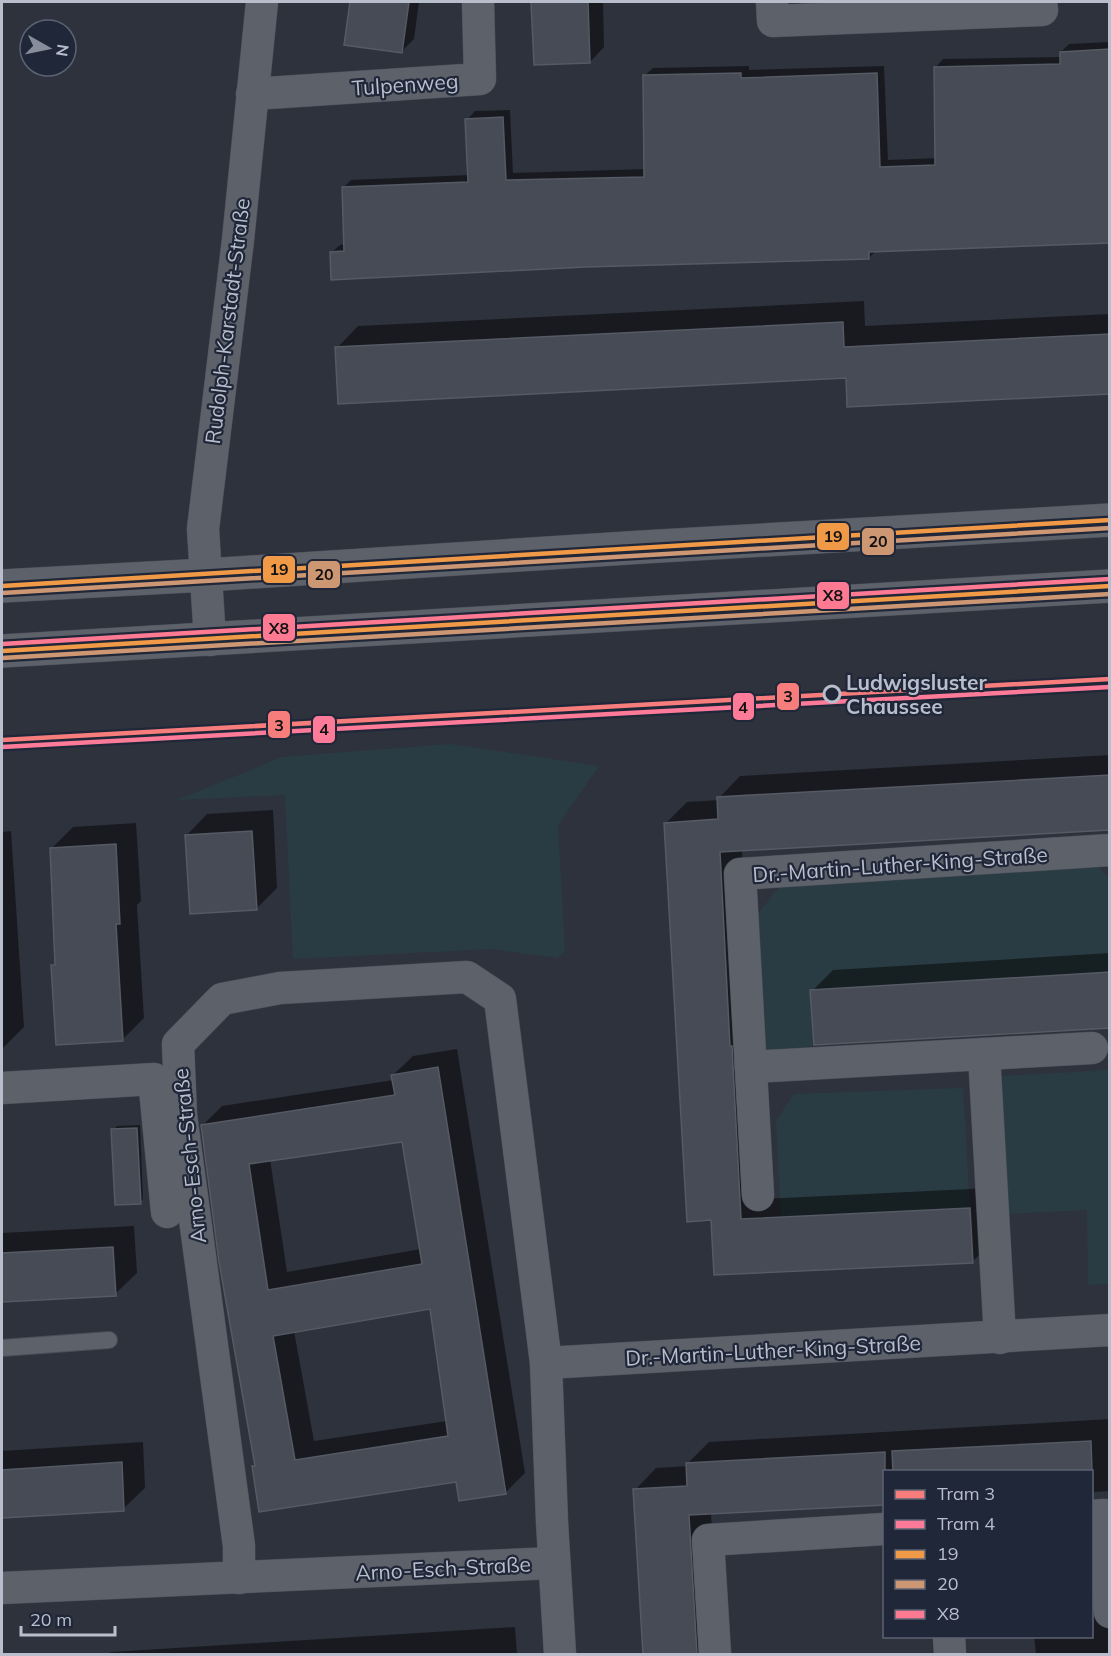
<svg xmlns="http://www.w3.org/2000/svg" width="1111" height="1656" viewBox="0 0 1111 1656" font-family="Mulish,sans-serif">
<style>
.green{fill:#2a3c43}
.shadow{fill:#0007;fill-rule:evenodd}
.building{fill:#474b55;stroke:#555a64;stroke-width:1.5;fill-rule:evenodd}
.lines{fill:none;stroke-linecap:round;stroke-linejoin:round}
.service-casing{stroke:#494d56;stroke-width:18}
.minor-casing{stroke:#494d56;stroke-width:33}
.tertiary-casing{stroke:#494d56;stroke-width:34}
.service{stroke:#5d616a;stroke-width:16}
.minor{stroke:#5d616a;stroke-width:32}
.tertiary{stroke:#5d616a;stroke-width:33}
.bus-1-casing{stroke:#202738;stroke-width:9}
.bus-2-casing{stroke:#202738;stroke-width:9}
.bus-3-casing{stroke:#202738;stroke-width:9}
.bus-1{stroke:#f09947;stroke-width:4.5}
.bus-2{stroke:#cd9773;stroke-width:4.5}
.bus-3{stroke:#fe7a93;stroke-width:4.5}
.tram-1-casing{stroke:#202738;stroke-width:9}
.tram-2-casing{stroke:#202738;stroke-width:9}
.tram-1{stroke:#f77d7d;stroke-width:4.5}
.tram-2{stroke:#fd7b99;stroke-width:4.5}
.stop-dot{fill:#202738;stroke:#b8becc;stroke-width:3}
.labels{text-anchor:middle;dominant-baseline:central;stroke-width:4.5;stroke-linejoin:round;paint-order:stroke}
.street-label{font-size:21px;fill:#b8becc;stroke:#202738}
.stop-label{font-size:21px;font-weight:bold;fill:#b8becc;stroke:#202738;text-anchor:start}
.line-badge{stroke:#202738;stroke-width:2}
.pale-badge-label{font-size:16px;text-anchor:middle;font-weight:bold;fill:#111}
</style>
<rect width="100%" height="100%" fill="#2d323d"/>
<!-- green -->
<g class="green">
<path d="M450,744L599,766L558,825L565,951L558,958L491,949L293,959L285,795L177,800L282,757Z"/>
<path d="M1097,866L1109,878V981L810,991L814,1046L767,1050L757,915L779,887Z"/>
<path d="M1109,1070V1284L1088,1285L1087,1210L1006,1214L1002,1076Z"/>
<path d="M963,1088L970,1208L781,1217L776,1121L794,1094Z"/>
</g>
<!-- shadow -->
<g class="shadow">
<path d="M351,2H419L414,39L402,51L346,43Z"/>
<path d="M533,2H603L604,47L590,62L535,64Z"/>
<path d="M1110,42V242L877,250L869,258L331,253L340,245L345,244L343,188L351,180L469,175L467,120L475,111L510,110L513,173L646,169L644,76L653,68L749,66V70L884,66L888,160L937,158L935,68L943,59L1062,57L1061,52L1069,44Z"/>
<path d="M864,301L865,326L1110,314V393L337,348L358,326Z"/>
<path d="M1110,755V829L742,850L762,1199L991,1188L994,1240L972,1262L713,1219L666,823L687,802L719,800V798L740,776Z"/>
<path d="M273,810L277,888L256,909L186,836L207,814Z"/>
<path d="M136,823L141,901L137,905L144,1018L122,1040L52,966L56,962L51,849L73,827Z"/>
<path d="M11,831L24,1027L2,1049V832Z"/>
<path d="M1110,953V1026L812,991L833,970Z"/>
<path d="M457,1049L525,1473L505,1493L457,1480L254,1467L256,1465L202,1126L222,1106L394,1080L393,1075L413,1056ZM403,1140L421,1249L287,1272L270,1159ZM432,1307L447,1421L314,1441L294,1331Z"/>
<path d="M140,1125L143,1199L140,1203L113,1130L117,1126Z"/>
<path d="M134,1226L137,1273L115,1294L2,1301V1233Z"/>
<path d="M1110,1419V1491L1092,1492V1472H884L711,1513L719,1654H644L635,1490L656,1468L688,1466V1463L709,1442Z"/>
<path d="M143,1442L145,1488L123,1509L2,1517V1451Z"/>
<path d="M1106,1591L1110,1654H1036L1034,1636H1092V1592Z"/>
<path d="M515,1627L517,1654H108L111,1652Z"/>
</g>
<!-- building -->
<g class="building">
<path d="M350,2H409L402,53L344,45Z"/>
<path d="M531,2H588L590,63L534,65Z"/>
<path d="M1110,49V243L869,252V259L585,267L331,280L330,252L344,251L342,187L468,182L465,119L503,117L506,180L644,177L643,75L741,73V78L877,73L880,167L935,165L934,67L1060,64V52Z"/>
<path d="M843,322L844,347L1110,334V394L847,407L846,378L338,404L335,347Z"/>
<path d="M1110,775V830L720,852L730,1046H732L741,1219L970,1208L973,1263L714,1275L711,1220L687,1222L664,823L718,819L717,797Z"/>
<path d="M252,831L257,910L190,914L185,835Z"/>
<path d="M116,844L120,924H116L123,1041L56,1045L51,965H55L50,848Z"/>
<path d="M1110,972V1028L814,1045L810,990Z"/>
<path d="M438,1067L506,1494L459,1501L456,1482L259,1512L252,1466H255L219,1262L201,1125L395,1095L391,1075ZM402,1142L422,1264L268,1290L249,1164ZM430,1309L448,1436L295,1460L273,1336Z"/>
<path d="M137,1128L141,1204L115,1205L111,1129Z"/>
<path d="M113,1247L116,1296L2,1302V1253Z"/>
<path d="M1091,1441L1092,1472H893L892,1451Z"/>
<path d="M885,1452V1505L689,1515L697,1654H643L633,1489L687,1486L686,1463Z"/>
<path d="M122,1462L124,1511L2,1518V1470Z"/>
</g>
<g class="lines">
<defs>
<path id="service" d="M2,1348L109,1340"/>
<g id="minor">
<path d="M772,2L773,21L1042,10L1041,2"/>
<path d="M252,94L480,79L478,2"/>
<path d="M210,640L203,529L238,240L262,2"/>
<path d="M984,1054L1092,1048"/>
<path d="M751,1067L984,1054L1000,1338"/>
<path d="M2,1088L154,1079L167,1212"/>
<path d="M758,1195L740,874L1110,850"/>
<path d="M546,1363L1110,1330"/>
<path d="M1092,1516L1104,1515L1110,1612"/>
<path d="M239,1578V1546L181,1115L178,1044L222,999L280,988L467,977L500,999L546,1363L552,1522L560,1654"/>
<path d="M2,1588L554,1563"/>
<path d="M949,1636L950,1654"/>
<path d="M715,1654L708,1540L884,1529"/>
</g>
<g id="tertiary">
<path d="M2,586L206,575L643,547L1110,520"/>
<path d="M2,651L1110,586"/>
</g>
</defs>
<!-- service casing -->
<use href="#service" class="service-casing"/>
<!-- minor casing -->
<use href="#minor" class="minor-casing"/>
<!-- tertiary casing -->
<use href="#tertiary" class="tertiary-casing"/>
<!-- service -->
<use href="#service" class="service"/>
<!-- minor -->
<use href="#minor" class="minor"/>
<!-- tertiary -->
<use href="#tertiary" class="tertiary"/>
<defs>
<g id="bus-1">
<path d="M2,586L1110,520"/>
<path d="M2,651L1110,586"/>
</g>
<g id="bus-2">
<path d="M2,593L1110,528"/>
<path d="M2,658L1110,594"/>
</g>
<path id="bus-3" d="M2,644L1110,579"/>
</defs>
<!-- bus-1 casing -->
<use href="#bus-1" class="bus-1-casing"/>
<!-- bus-2 casing -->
<use href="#bus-2" class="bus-2-casing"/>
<!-- bus-3 casing -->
<use href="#bus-3" class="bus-3-casing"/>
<!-- bus-1 -->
<use href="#bus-1" class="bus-1"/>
<!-- bus-2 -->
<use href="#bus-2" class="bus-2"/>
<!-- bus-3 -->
<use href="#bus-3" class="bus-3"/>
<defs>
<path id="tram-1" d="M2,740L1110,679"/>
<path id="tram-2" d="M2,747L1110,687"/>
</defs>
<!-- tram-1 casing -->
<use href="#tram-1" class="tram-1-casing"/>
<!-- tram-2 casing -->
<use href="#tram-2" class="tram-2-casing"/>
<!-- tram-1 -->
<use href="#tram-1" class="tram-1"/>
<!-- tram-2 -->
<use href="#tram-2" class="tram-2"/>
</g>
<!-- markers -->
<circle class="stop-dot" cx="832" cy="694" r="8"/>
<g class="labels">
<!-- street labels -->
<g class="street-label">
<text transform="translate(405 84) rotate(-4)">Tulpenweg</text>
<text transform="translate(227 321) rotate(-83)">Rudolph-Karstadt-Straße</text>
<text transform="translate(900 864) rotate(-4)">Dr.-Martin-Luther-King-Straße</text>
<text transform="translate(189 1156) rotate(-96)">Arno-Esch-Straße</text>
<text transform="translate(773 1350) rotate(-3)">Dr.-Martin-Luther-King-Straße</text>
<text transform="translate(443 1568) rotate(-3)">Arno-Esch-Straße</text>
</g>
<!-- stop labels -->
<g class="stop-label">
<text x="846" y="682">Ludwigsluster<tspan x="846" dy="24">Chaussee</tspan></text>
</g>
</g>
<g class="line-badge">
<rect x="816" y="522" width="34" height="29" rx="6" fill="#f09947"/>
<rect x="861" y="527" width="34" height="29" rx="6" fill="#cd9773"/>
<rect x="262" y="555" width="34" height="29" rx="6" fill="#f09947"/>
<rect x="307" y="560" width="34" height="29" rx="6" fill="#cd9773"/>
<rect x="816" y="581" width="34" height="29" rx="6" fill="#fe7a93"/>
<rect x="262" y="613" width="34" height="29" rx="6" fill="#fe7a93"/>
<rect x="776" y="682" width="24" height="29" rx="6" fill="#f77d7d"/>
<rect x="732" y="692" width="23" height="29" rx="6" fill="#fd7b99"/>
<rect x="267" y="710" width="24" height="29" rx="6" fill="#f77d7d"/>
<rect x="312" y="715" width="24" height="29" rx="6" fill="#fd7b99"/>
</g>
<g class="pale-badge-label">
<text x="833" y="542">19</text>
<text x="878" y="547">20</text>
<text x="279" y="575">19</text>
<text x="324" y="580">20</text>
<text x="833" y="601">X8</text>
<text x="279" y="634">X8</text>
<text x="788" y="702">3</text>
<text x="743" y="713">4</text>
<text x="279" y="731">3</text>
<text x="324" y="735">4</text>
</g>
<!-- border -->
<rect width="1111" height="1656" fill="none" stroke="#b8becc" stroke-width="6"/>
<!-- legend -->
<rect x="883" y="1470" width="210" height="168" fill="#202738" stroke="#5d6373" stroke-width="1.5"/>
<rect x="895" y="1490" width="30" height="9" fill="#f77d7d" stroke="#5d6373" stroke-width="1.5"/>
<text x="937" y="1500" font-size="18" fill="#b8becc">Tram 3</text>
<rect x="895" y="1520" width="30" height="9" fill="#fd7b99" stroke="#5d6373" stroke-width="1.5"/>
<text x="937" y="1530" font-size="18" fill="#b8becc">Tram 4</text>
<rect x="895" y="1550" width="30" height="9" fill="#f09947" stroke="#5d6373" stroke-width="1.5"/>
<text x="937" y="1560" font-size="18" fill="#b8becc">19</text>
<rect x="895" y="1580" width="30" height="9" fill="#cd9773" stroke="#5d6373" stroke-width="1.5"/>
<text x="937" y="1590" font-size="18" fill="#b8becc">20</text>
<rect x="895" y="1610" width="30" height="9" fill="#fe7a93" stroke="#5d6373" stroke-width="1.5"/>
<text x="937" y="1620" font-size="18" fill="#b8becc">X8</text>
<!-- north arrow -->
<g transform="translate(48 48) rotate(99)"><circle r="28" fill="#202738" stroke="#5d6373" stroke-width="1.5"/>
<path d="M0-4.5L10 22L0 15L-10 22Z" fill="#878d9a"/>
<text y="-9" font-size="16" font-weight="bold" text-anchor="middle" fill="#b8becc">N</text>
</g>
<!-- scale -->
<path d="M21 1626v9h94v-9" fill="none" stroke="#b8becc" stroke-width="3"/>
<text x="30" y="1626" font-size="18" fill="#b8becc" stroke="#202738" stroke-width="4.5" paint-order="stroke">20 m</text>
</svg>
